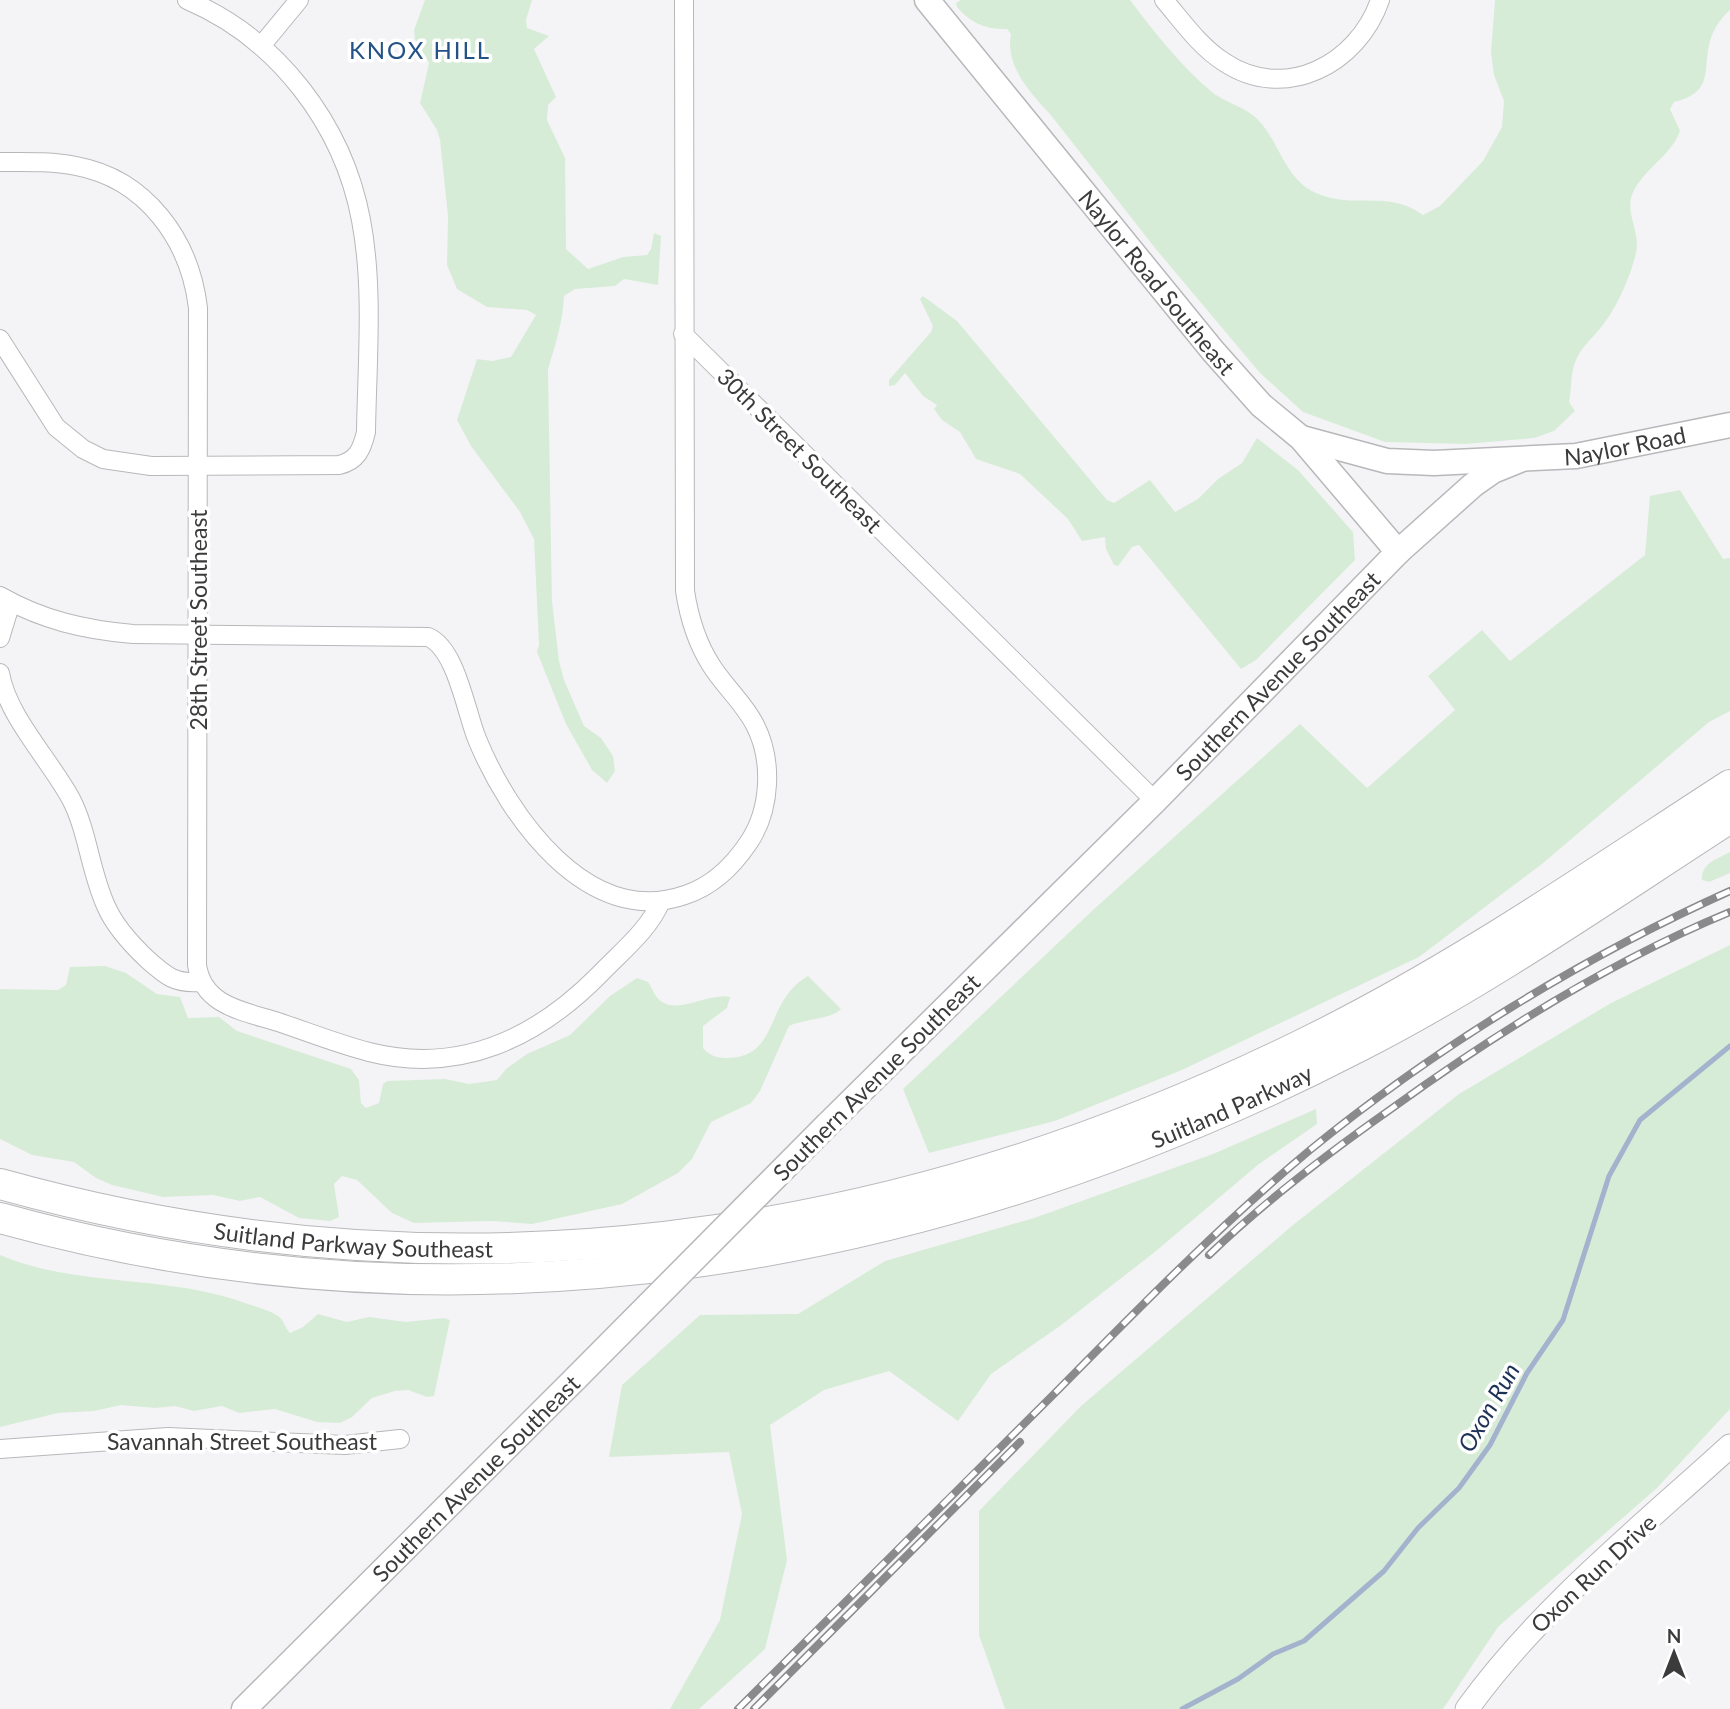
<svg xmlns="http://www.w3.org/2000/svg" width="1730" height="1709" viewBox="0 0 1730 1709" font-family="Lato,sans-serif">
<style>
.green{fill:#d7ecd7}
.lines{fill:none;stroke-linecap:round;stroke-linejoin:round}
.stream{stroke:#a3b2cd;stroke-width:5}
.minor-casing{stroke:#b8b8bb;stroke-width:20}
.tertiary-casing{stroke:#b8b8bb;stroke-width:25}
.secondary-casing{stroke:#b8b8bb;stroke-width:27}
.trunk-casing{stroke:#b8b8bb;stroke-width:32}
.minor{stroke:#fff;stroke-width:18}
.tertiary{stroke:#fff;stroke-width:23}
.secondary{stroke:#fff;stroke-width:24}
.trunk{stroke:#fff;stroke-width:30}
.rail-casing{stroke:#8a8a8c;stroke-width:8}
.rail{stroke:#fff;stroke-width:5;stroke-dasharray:16;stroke-linecap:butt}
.secondary-bridge-casing{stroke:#b8b8bb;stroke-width:27;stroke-linecap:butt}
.secondary-bridge{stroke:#fff;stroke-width:24}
.labels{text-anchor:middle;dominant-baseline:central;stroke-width:7;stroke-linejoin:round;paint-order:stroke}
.street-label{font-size:23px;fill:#3b3b3c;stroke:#fff}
.neighbourhood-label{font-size:24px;letter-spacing:2px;fill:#235286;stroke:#fff}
.water-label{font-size:24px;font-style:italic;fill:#1d3157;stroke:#fff}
</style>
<rect width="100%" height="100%" fill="#f4f4f7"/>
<!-- green -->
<g class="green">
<path d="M425,0H532L526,20L527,28L549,36L534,49L556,97L548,105L547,120L565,158L566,249L588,269L623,257L647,255L651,249L654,233L661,236L658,285L624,279L615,286L575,289L564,296C563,321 555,346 548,369L552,601L559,661L564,680L584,726L601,738L613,756L615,771L607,783L592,770L566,724L537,652L539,645L534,539L520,512L471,446L457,420L477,359L492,361L511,357L536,315L527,310L487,307L457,289L447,265L448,216L440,140L437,130L420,103L429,63L415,39L414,30Z"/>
<path d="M961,0H1130C1154,32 1181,66 1212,92C1227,104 1248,107 1261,123C1280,145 1286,180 1316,193C1354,210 1388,189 1423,215L1440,206L1483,161L1502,127L1504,101L1494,75L1491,52L1495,0H1730V10C1686,50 1730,89 1674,102L1670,109L1680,131C1670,158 1643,168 1632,195C1625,213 1641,233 1636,253C1631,275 1617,308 1602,326C1593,338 1582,346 1576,360C1570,374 1572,388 1569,402L1575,411L1554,431L1534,438L1466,444L1385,442L1303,412L1260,373L1155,248L1050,114C1029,92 1005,65 1011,34L1007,29C987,30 970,23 957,7L956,3Z"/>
<path d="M923,296L957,321L1107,500L1114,503L1150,480L1175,512L1198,499L1218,479L1242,463L1257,438L1298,470L1353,532L1355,560L1256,660L1241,669L1139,545L1132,547L1118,566L1114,565L1106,549L1105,537L1082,541L1068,519L1020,474L976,459L960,432L942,420L934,409L937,405L923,396L905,373L895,385L889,386V380L931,332L933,326L920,299Z"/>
<path d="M1680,490L1723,559L1730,558V711L1709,722L1542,864L1419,957L1182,1070L1055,1121L929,1153L903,1089L1093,910L1300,724L1367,788L1455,710L1428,676L1482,630L1510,661L1645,555L1650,496Z"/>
<path d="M1730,852V873L1709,882L1702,880C1701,863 1717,859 1730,852Z"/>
<path d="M1730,945V1409L1657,1488L1498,1627L1443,1709H1005L979,1635V1511L1081,1406L1293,1225L1459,1094L1611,1003Z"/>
<path d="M105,966L126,973L157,994L180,997L188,1018L219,1017L237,1031L351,1069L359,1080L361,1103L366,1108L379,1103L383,1084L387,1081L445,1079L469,1084L497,1080L506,1069L527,1054L570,1035L610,996L637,978L648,982C651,986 653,992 656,996C672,1019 708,992 730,997L727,1008L703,1026V1048C710,1056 717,1058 728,1058C780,1057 764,1001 808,976L841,1009C832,1019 804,1019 789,1026L760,1091L751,1103L711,1122L692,1159L678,1173L622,1204L532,1224L492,1221L414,1223L392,1213L357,1180L342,1176L334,1184L339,1217L330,1221L299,1218L260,1197L240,1201L213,1195L163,1197L112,1185L96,1178L74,1162L32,1155L0,1139V989L58,990L66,985L70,967Z"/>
<path d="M1316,1109L1317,1124L1259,1164L1156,1251L1060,1326L991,1374L958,1421L889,1371L824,1390L770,1425L787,1560L765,1649L699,1709H670L720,1620L742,1514L729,1452L609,1457L622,1385L700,1315L798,1314L885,1261L1034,1218L1213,1154Z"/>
<path d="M0,1255C78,1288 168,1274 248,1304C257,1307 269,1310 278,1316C284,1320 285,1328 290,1333L303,1327L318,1314L347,1322L369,1317L406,1322L444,1318L450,1320L434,1396L427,1397L408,1390L395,1391L372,1398L352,1417L340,1423L317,1422L275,1409L239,1413L222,1406L194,1411L175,1406L155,1408L121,1405L94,1411L58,1413L0,1427Z"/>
</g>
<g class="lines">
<!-- stream -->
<path class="stream" d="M1182,1709L1238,1679L1273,1654L1304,1641L1384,1571L1418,1528L1459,1488L1490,1445L1527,1373L1563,1320L1609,1176L1640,1120L1730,1046"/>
<defs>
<g id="minor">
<path d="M1164,0C1182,21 1200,47 1224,62C1285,103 1358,64 1380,0"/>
<path d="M261,46L299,0"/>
<path d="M0,162C25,162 51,161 76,166C146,179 190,240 198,308L197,965C203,1006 243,1011 278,1022C308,1032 338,1044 369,1052C460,1075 537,1038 600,974C622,951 649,930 661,901"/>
<path d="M683,334L1155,801"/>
<path d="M0,339L56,427L83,449L103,459L151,466L339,465C357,461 362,449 366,432C367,363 374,288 361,220C343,124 277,38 187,0"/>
<path d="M0,596C42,620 85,630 133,634L428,637C456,648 466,712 477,739C509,817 588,929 685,895C713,886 733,866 749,842C771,809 773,760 755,725C744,703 724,686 711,665C697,643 689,617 685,591L684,0"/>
<path d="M0,638L11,602"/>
<path d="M0,673C7,716 50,760 71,799C88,832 90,871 106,906C115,927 132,945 148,960C166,976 175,984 200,982"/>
<path d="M0,1449L168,1437L345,1445L400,1439"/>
</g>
<path id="tertiary" d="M1467,1709C1540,1608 1639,1529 1730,1446"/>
<g id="secondary">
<path id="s1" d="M927,0L1213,351L1261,405L1301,438L1398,552"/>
<path id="s2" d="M1302,438L1387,461L1434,463L1576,456L1730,425"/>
<path id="s3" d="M828,1124L1155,801L1398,552L1473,485L1493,471L1520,460"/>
<path id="s4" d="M244,1709L576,1378"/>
</g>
<g id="trunk">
<path id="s5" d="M0,1184C447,1309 890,1247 1303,1044C1453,971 1591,875 1730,785"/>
<path id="s6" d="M0,1218C463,1347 938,1264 1360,1046C1489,980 1609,896 1730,818"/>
</g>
</defs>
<!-- minor casing -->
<use href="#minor" class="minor-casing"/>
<!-- tertiary casing -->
<use href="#tertiary" class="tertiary-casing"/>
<!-- secondary casing -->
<use href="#secondary" class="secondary-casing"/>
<!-- trunk casing -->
<use href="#trunk" class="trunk-casing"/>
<!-- minor -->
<use href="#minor" class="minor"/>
<!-- tertiary -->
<use href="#tertiary" class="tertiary"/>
<!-- secondary -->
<use href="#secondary" class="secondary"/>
<!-- trunk -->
<use href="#trunk" class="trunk"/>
<defs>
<g id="rail">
<path d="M1209,1255C1265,1201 1327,1154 1391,1109C1496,1033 1609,962 1730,912"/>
<path d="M738,1709C844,1603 950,1497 1056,1392C1138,1309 1220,1225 1310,1150C1435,1048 1583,957 1730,891"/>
<path d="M754,1709L1020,1442"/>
</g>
</defs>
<!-- rail casing -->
<use href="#rail" class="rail-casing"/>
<!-- rail -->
<use href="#rail" class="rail"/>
<defs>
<path id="secondary-bridge" d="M576,1378L828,1124"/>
</defs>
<!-- secondary-bridge casing -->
<use href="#secondary-bridge" class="secondary-bridge-casing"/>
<!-- secondary-bridge -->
<use href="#secondary-bridge" class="secondary-bridge"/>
</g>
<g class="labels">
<!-- street labels -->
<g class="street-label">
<text stroke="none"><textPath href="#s1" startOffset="364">Naylor Road Southeast</textPath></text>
<text stroke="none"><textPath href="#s2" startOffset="327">Naylor Road</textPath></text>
<text transform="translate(800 450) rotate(45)">30th Street Southeast</text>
<text transform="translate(198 620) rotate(-90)">28th Street Southeast</text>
<text stroke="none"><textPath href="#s3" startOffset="635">Southern Avenue Southeast</textPath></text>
<text transform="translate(876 1077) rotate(-45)">Southern Avenue Southeast</text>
<text stroke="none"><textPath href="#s6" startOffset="1262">Suitland Parkway</textPath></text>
<text stroke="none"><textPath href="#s5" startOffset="359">Suitland Parkway Southeast</textPath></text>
<text x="242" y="1441">Savannah Street Southeast</text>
<text stroke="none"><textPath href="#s4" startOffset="327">Southern Avenue Southeast</textPath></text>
<text transform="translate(1593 1573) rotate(-43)">Oxon Run Drive</text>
</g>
<!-- neighbourhood labels -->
<g class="neighbourhood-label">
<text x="420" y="49">KNOX HILL</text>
</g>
<!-- water labels -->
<g class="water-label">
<text transform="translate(1488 1407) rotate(-60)">Oxon Run</text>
</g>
</g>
<!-- north arrow -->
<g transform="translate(1674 1653)" stroke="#ffffff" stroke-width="5" paint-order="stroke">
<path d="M0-5L12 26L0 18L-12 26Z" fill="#3b3b3c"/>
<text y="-10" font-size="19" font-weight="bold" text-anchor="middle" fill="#3b3b3c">N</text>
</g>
</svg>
